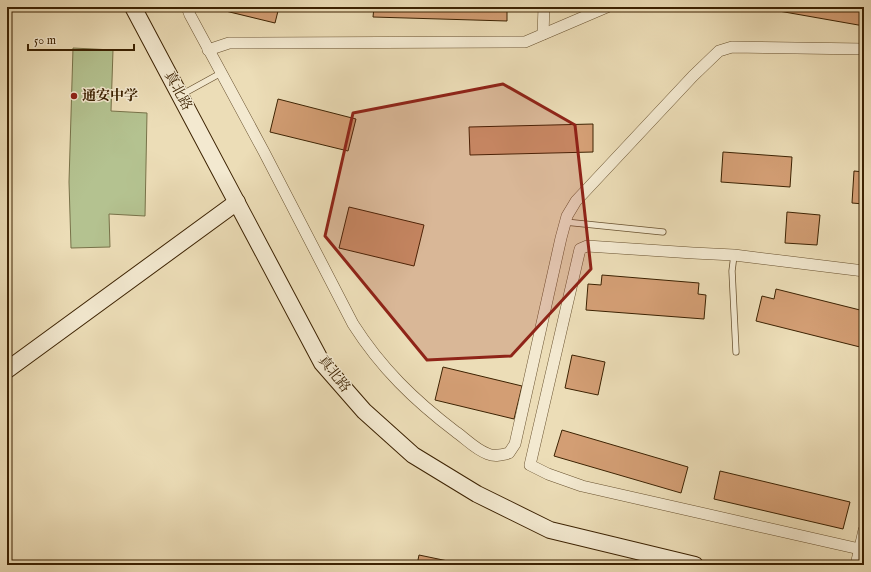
<svg xmlns="http://www.w3.org/2000/svg" width="871" height="572" viewBox="0 0 871 572" font-family="'IM FELL English','Noto Serif SC',serif">
<style>
.green{fill:#b4c290;stroke:#787249}
.building{fill:#d39e74;stroke:#3c2202}
.lines{fill:none;stroke-linecap:round;stroke-linejoin:round}
.lane-casing{stroke:#68512f;stroke-width:7}
.street-casing{stroke:#68512f;stroke-width:12}
.secondary-casing{stroke:#3c2202;stroke-width:18}
.lane{stroke:#f3e9d0;stroke-width:5.5}
.street{stroke:#f3e9d0;stroke-width:11}
.secondary{stroke:#f3e9d0;stroke-width:16}
.marked{fill:#8f2418;fill-opacity:0.2;stroke:#8f2418;stroke-width:3;stroke-linejoin:round}
.poi-dot{fill:#8f2418;stroke:#f3e9d0;stroke-width:1.5}
.labels{text-anchor:middle;dominant-baseline:central;stroke-width:3;stroke-linejoin:round;paint-order:stroke}
.street-label{font-size:14px;fill:#3c2202;stroke:#f3e9d0}
.poi-label{font-size:14px;font-weight:bold;fill:#3c2202;stroke:#f3e9d0;text-anchor:start}
</style>
<rect width="100%" height="100%" fill="#ecddb7"/>
<filter id="stains"><feTurbulence type="fractalNoise" baseFrequency=".005" numOctaves="4"/><feColorMatrix values="0 0 0 0 .2 0 0 0 0 .09 0 0 0 0 .02 0 0 0 .5 -.17"/></filter>
<radialGradient id="worn" r=".72"><stop offset=".6" stop-color="#630" stop-opacity="0"/><stop offset="1" stop-color="#630" stop-opacity=".3"/></radialGradient>
<!-- green -->
<path class="green" d="M73,48L113,50L111,111L147,113L145,216L109,214L110,247L71,248L69,182Z"/>
<!-- building -->
<g class="building">
<path d="M209,7H279L275,23Z"/>
<path d="M374,7H507V21L373,17Z"/>
<path d="M756,7H864V26Z"/>
<path d="M278,99L356,119L348,151L270,132Z"/>
<path d="M593,124V152L470,155L469,127Z"/>
<path d="M723,152L792,157L790,187L721,182Z"/>
<path d="M854,171L864,172V204L852,203Z"/>
<path d="M349,207L424,225L414,266L339,248Z"/>
<path d="M787,212L820,215L817,245L785,243Z"/>
<path d="M602,275L699,283L698,294L706,295L704,319L586,310L588,284L601,285Z"/>
<path d="M776,289L864,311V348L756,321L762,296L774,299Z"/>
<path d="M572,355L605,362L598,395L565,388Z"/>
<path d="M443,367L522,386L514,419L435,400Z"/>
<path d="M562,430L688,467L681,493L554,456Z"/>
<path d="M720,471L850,502L843,529L714,499Z"/>
<path d="M419,555L467,565H417Z"/>
</g>
<g class="lines">
<defs>
<g id="lane">
<path d="M181,95L221,73"/>
<path d="M565,222L663,232"/>
<path d="M734,255L732,271L736,352"/>
</g>
<g id="street">
<path d="M187,7L190,15L264,152L353,324C381,368 414,400 456,432C466,439 476,450 488,454C495,457 502,455 509,453L515,444L561,238L567,216L576,201L693,76L719,51L732,47L864,49"/>
<path d="M543,34L544,7"/>
<path d="M208,50L229,43L525,42L607,7"/>
<path d="M864,271L734,255L693,253L587,246L580,249L530,465L548,474L582,486L864,550"/>
<path d="M856,565L864,530"/>
</g>
<g id="secondary">
<path d="M133,7L322,363L364,411L413,455L477,494L550,530L695,565"/>
<path d="M7,370L237,202"/>
</g>
</defs>
<!-- lane casing -->
<use href="#lane" class="lane-casing"/>
<!-- street casing -->
<use href="#street" class="street-casing"/>
<!-- secondary casing -->
<use href="#secondary" class="secondary-casing"/>
<!-- lane -->
<use href="#lane" class="lane"/>
<!-- street -->
<use href="#street" class="street"/>
<!-- secondary -->
<use href="#secondary" class="secondary"/>
</g>
<!-- marked area -->
<path class="marked" d="M503,84L575,125L591,269L511,356L427,360L325,236L353,113Z"/>
<!-- markers -->
<circle class="poi-dot" cx="74" cy="96" r="4"/>
<g class="labels">
<!-- street labels -->
<g class="street-label">
<text transform="translate(178 91) rotate(62)">真北路</text>
<text transform="translate(334 374) rotate(52)">真北路</text>
</g>
<!-- poi labels -->
<g class="poi-label">
<text x="82" y="96">通安中学</text>
</g>
</g>
<!-- margin -->
<rect width="871" height="572" fill="none" stroke="#ecddb7" stroke-width="24"/>
<rect x="8" y="8" width="855" height="556" fill="none" stroke="#3c2202" stroke-width="2"/>
<rect x="12" y="12" width="847" height="548" fill="none" stroke="#3c2202"/>
<!-- scale -->
<path d="M28 44v6h106v-6" fill="none" stroke="#3c2202" stroke-width="2"/>
<text x="34" y="44" font-size="12" fill="#3c2202" stroke="#f3e9d0" stroke-width="3" paint-order="stroke">50 m</text>
<rect width="100%" height="100%" filter="url(#stains)"/>
<rect width="100%" height="100%" fill="url(#worn)"/>
</svg>
